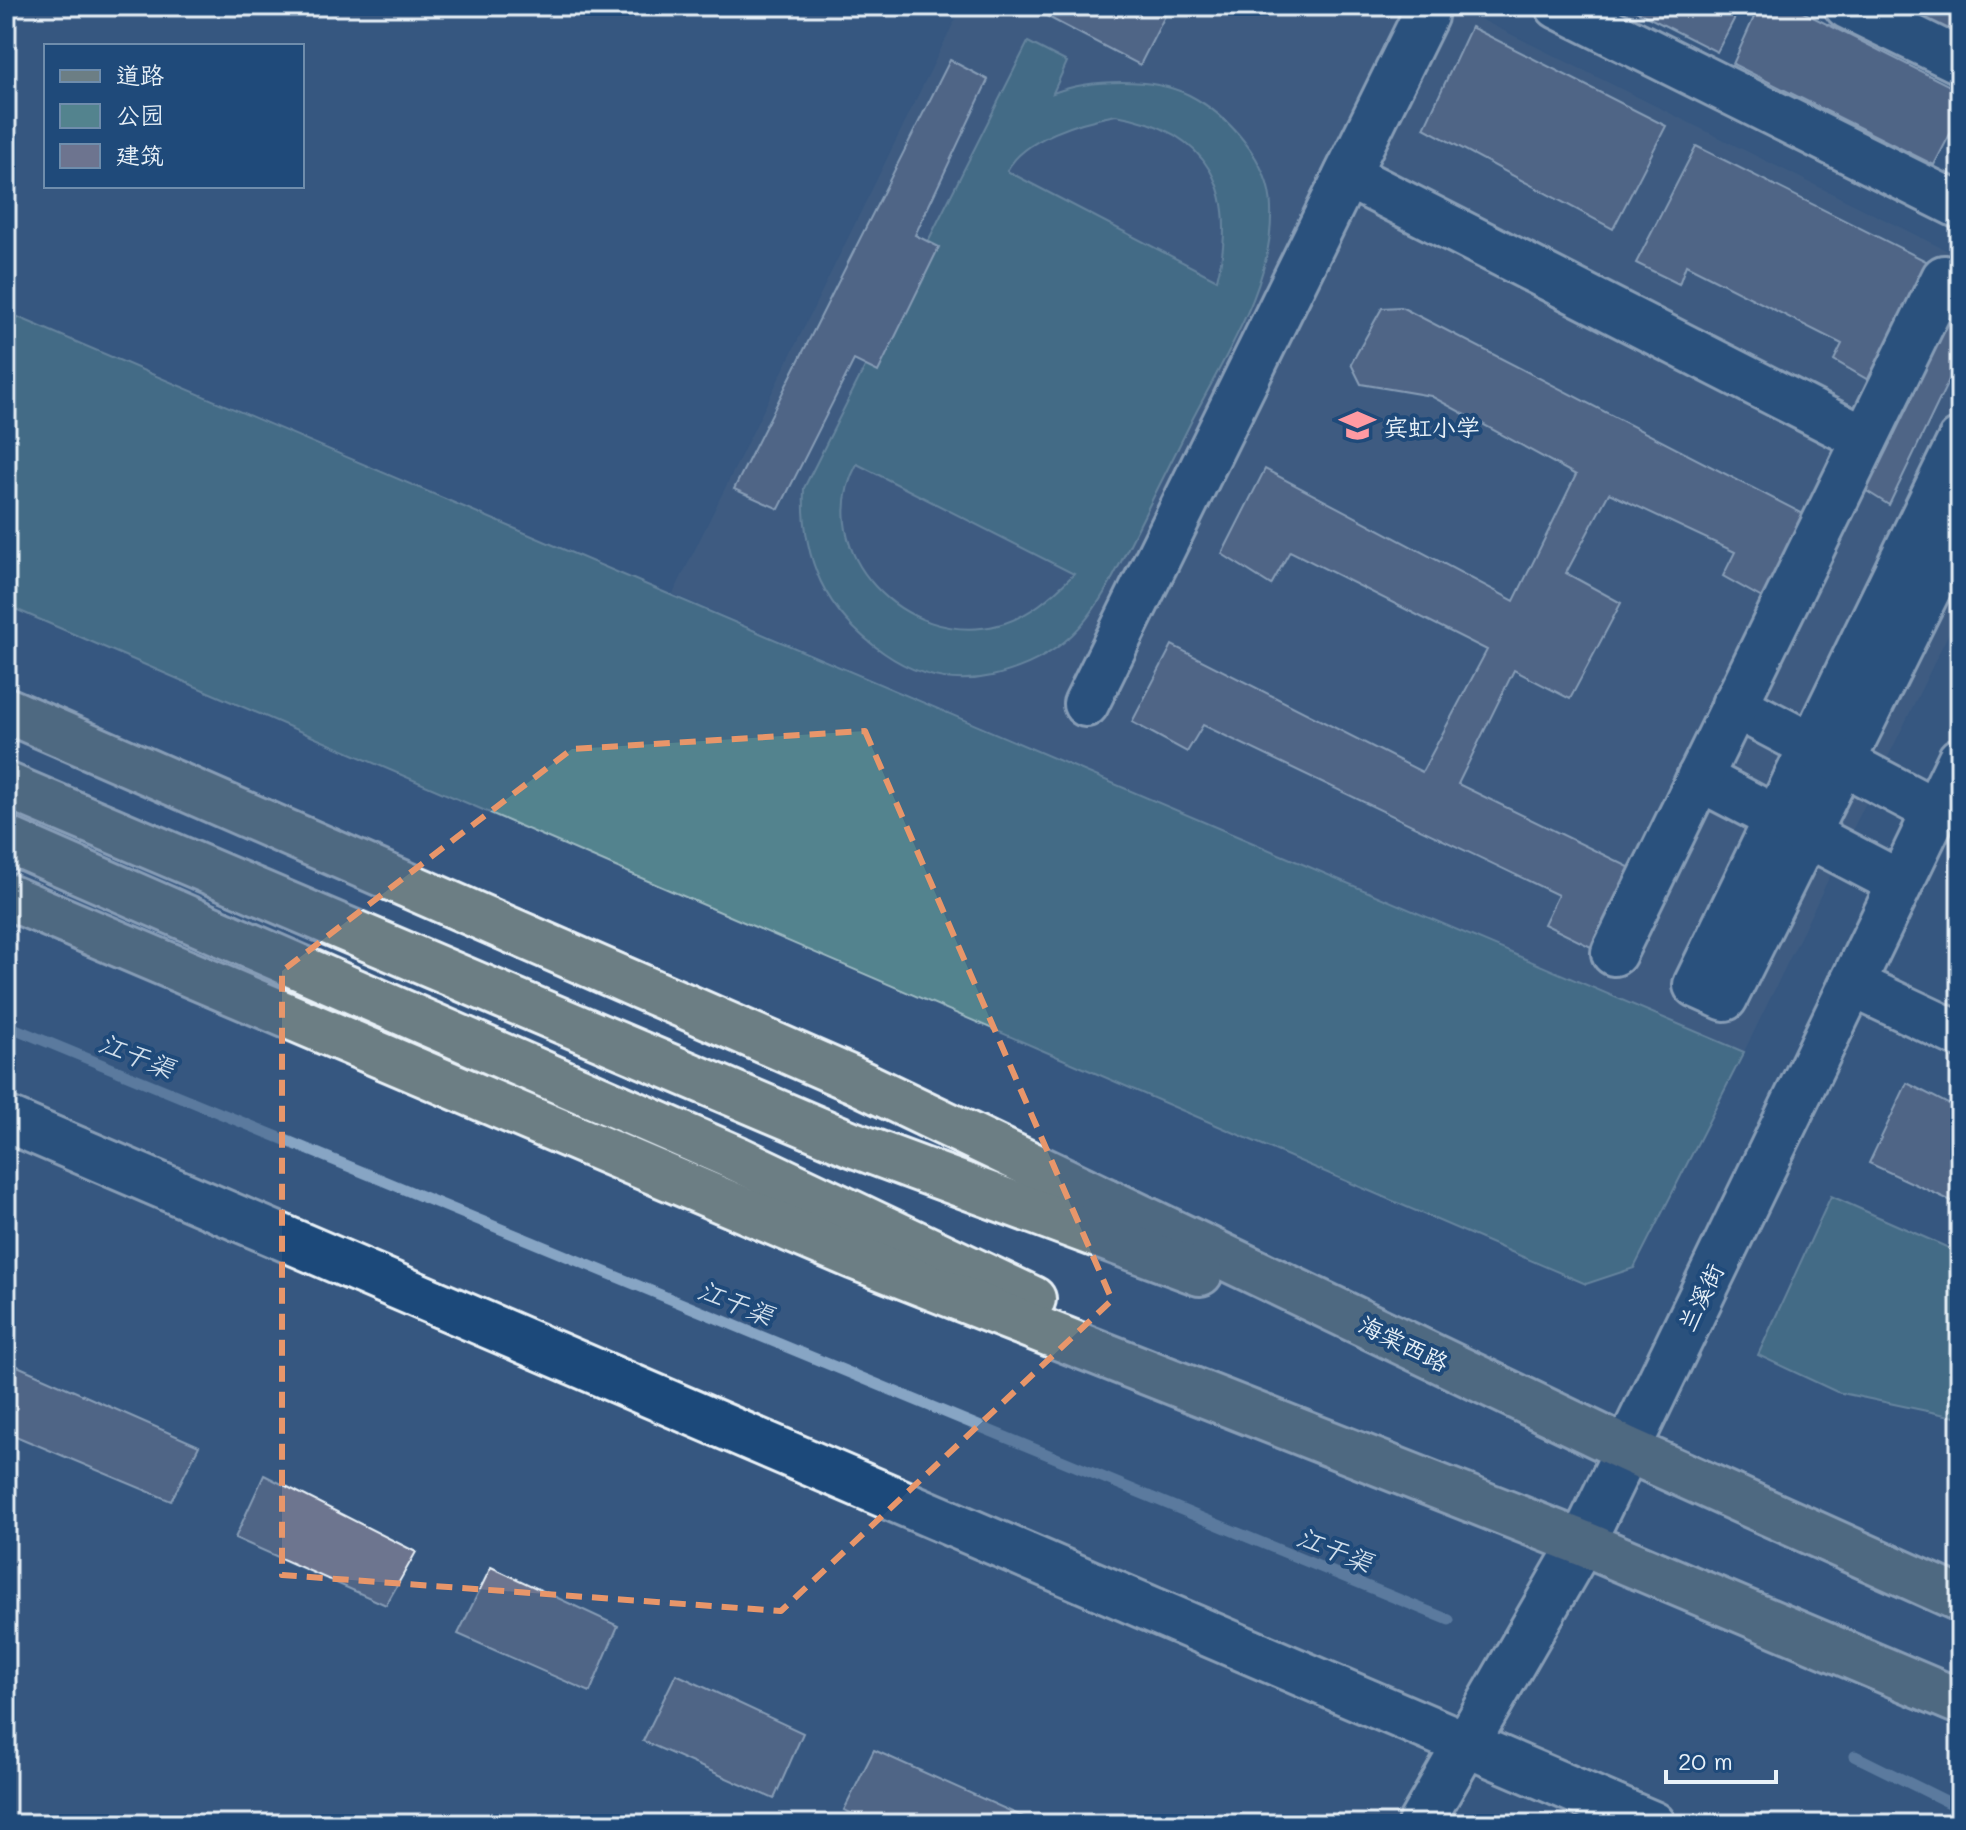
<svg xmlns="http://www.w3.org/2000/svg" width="1966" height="1830" viewBox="0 0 1966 1830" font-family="Mali,'LXGW WenKai TC',sans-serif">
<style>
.built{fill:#466084}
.green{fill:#53838e;stroke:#9ebac3;stroke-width:2;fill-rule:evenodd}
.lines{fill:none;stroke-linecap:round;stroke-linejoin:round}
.stream{stroke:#87a5c4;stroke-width:11}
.building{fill:#6d748f;stroke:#e8f1f8;stroke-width:2}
.minor-casing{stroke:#e8f1f8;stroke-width:50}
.major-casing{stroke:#e8f1f8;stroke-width:50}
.minor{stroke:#1f4a7a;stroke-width:44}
.major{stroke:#6c7e84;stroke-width:44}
.marked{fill:none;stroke:#e8966a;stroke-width:6;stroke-dasharray:16 10;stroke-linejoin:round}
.labels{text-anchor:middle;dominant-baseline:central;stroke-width:8;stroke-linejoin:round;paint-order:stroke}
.poi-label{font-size:24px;fill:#e8f1f8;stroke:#1f4a7a;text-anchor:start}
.street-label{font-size:24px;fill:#e8f1f8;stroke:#1f4a7a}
.water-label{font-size:26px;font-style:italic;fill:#d0deeb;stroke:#1f4a7a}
</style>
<rect width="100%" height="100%" fill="#365780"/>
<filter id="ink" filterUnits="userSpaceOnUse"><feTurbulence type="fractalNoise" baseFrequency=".0125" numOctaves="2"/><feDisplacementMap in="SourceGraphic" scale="16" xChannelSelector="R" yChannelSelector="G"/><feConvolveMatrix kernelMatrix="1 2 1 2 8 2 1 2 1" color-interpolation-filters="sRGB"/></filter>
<g filter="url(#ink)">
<!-- built -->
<path class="built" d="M962,6H1454L1960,257V610L1744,1052L673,594Z"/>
<!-- green -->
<g class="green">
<path d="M1028,42L1067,62L1053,93C1090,79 1153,77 1189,95C1228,115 1270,161 1271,208C1274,286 1223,358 1189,426C1171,462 1153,498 1135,534C1099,606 1077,656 992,676C952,685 917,676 884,653C825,612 801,559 804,488ZM1116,115C1210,131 1239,192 1217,280L1007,171C1023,138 1083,121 1116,115ZM857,464L1074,574C1052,596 1029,617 998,625C907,649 809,552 857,464Z"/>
<path d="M6,312L1744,1052L1634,1268L1586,1284L6,605Z"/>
<path d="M1831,1196L1960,1253V1418L1837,1392L1758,1355Z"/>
</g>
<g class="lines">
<!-- stream -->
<g class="stream">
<path d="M6,1025L1449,1620"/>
<path d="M1855,1756L1960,1808"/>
</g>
</g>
<!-- building -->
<g class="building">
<path d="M1027,6H1170L1140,65Z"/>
<path d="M1626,6H1741L1717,52Z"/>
<path d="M1759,6H1791L1960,91V115L1934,165L1733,64Z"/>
<path d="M1889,6H1960V42Z"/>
<path d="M1471,27L1666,126L1613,229L1424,128Z"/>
<path d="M950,60L988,80L915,235L939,247L878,372L854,360L779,509L734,489Z"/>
<path d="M1696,146L1936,266L1877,385L1834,360L1842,344L1686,265L1679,284L1636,263Z"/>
<path d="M1960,274V357L1889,505L1857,485Z"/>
<path d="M1401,307L1815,520L1771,603L1723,576L1735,552L1609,493L1566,573L1621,603L1570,699L1514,670L1458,784L1639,872L1599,951L1544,924L1558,895L1203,725L1187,752L1132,722L1172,645L1422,772L1487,650L1290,551L1271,585L1222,554L1265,469L1514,601L1576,475L1431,396L1361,384L1351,364L1382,308Z"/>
<path d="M1907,1083L1960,1110V1205L1869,1163Z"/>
<path d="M6,1361L199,1446L171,1501L6,1432Z"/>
<path d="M264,1475L416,1552L386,1605L235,1538Z"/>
<path d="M491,1567L618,1626L590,1692L458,1634Z"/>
<path d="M676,1674L803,1733L774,1799L643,1741Z"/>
<path d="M874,1750L1039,1824H876L844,1810Z"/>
</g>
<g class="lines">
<defs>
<g id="minor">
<path d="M1558,6L1960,206"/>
<path d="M1847,6L1960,61"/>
<path d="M1347,175L1865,439"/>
<path d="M1960,441L1696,985L1725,998L1960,525"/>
<path d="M1086,704L1425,16"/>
<path d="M1734,705L1935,811"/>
<path d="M1699,778L1900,883"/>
<path d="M1614,953L1944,278"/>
<path d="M1852,984L1960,1035"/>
<path d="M6,1119L1653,1824"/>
<path d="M1420,1824L1582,1543L1960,760"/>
</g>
<g id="major">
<path d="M6,710L852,1079L1626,1449L1960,1599"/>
<path d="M6,785L852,1144L1200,1273"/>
<path d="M6,839L738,1159L1033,1299"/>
<path d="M6,896L855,1257L1582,1543L1960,1702"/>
</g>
</defs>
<!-- minor casing -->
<use href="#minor" class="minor-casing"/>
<!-- major casing -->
<use href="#major" class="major-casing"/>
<!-- minor -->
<use href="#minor" class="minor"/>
<!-- major -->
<use href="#major" class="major"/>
</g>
</g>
<!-- marked area -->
<path d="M0 0H1966V1830H0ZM865,731L1112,1300L781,1611L282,1575V971L572,749Z" fill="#365780" fill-opacity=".55" fill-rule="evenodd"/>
<path class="marked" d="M865,731L1112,1300L781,1611L282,1575V971L572,749Z"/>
<!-- icons -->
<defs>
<symbol id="school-bare" viewBox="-9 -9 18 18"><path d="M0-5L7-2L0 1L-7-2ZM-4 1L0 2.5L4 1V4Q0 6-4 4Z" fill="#ff9aa2" stroke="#1f4a7a" stroke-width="2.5" paint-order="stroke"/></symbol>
</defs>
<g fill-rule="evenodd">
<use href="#school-bare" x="1332" y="400" width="51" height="51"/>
</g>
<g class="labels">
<!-- poi labels -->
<g class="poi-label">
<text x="1384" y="426">宾虹小学</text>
</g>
<!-- street labels -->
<g class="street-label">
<text transform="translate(1700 1297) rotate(-64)">兰溪街</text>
<text transform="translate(1404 1343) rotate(26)">海棠西路</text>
</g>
<!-- water labels -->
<g class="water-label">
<text transform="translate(137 1055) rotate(22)">江干渠</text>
<text transform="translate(736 1302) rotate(22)">江干渠</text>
<text transform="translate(1335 1549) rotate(22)">江干渠</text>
</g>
</g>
<!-- margin -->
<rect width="1966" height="1830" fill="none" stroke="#1f4a7a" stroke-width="32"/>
<rect x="16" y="16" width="1934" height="1798" fill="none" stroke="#e8f1f8" stroke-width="3" filter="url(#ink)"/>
<!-- legend -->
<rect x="44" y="44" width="260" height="144" fill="#1f4a7a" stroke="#6f8dac" stroke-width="2"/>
<rect x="60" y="70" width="40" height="12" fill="#6c7e84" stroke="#6f8dac" stroke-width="2"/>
<text x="116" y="84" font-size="24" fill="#e8f1f8">道路</text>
<rect x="60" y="104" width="40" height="24" fill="#53838e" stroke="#6f8dac" stroke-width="2"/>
<text x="116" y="124" font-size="24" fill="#e8f1f8">公园</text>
<rect x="60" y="144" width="40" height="24" fill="#6d748f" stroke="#6f8dac" stroke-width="2"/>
<text x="116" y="164" font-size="24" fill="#e8f1f8">建筑</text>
<!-- scale -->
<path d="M1666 1770v12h110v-12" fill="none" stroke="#e8f1f8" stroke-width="4"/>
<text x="1678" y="1770" font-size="24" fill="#e8f1f8" stroke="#1f4a7a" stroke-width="6" paint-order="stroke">20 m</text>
</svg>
